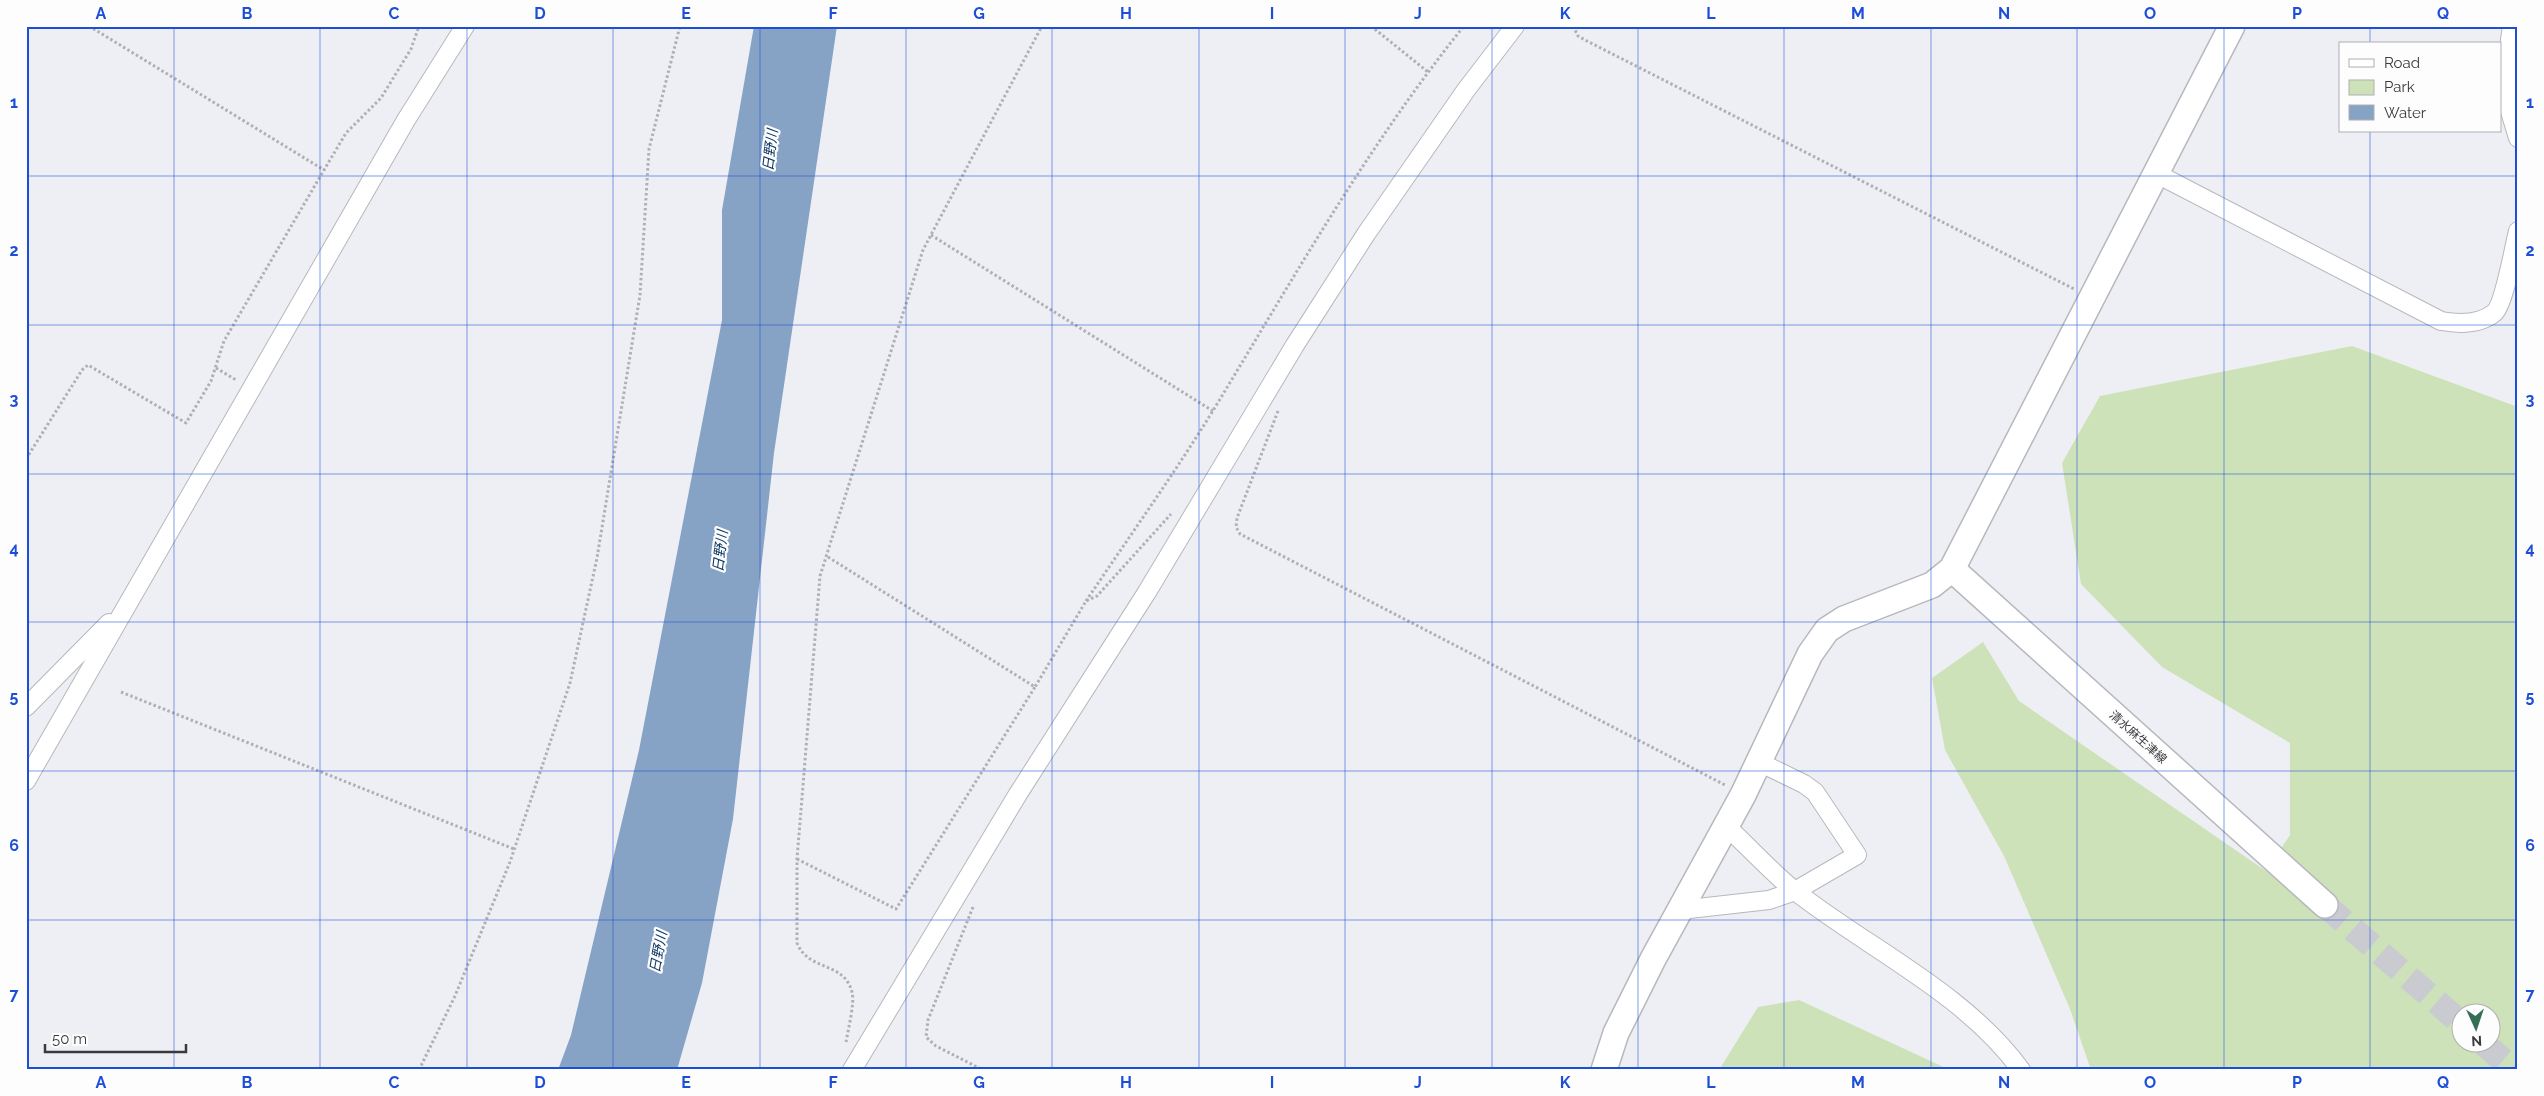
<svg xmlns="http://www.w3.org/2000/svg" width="2544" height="1096" viewBox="0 0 2544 1096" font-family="Raleway,'Noto Sans JP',sans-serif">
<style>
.green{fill:#cee2b9;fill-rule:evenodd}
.water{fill:#86a3c6}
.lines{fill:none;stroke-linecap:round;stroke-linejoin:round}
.secondary-tunnel{stroke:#cacbd0;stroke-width:25;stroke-dasharray:25 12;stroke-linecap:butt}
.street-casing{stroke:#b6b8bd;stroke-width:20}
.secondary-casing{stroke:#b6b8bd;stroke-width:28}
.path{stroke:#afb0b5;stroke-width:3;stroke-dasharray:2.5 2.5;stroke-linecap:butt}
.street{stroke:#fff;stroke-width:18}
.secondary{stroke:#fff;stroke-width:25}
.grid{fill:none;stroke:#1d4ed8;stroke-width:1;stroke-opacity:0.55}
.labels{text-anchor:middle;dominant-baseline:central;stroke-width:4.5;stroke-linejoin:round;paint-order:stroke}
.street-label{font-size:12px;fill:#3a3a3d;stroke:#fdfdfe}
.water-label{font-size:14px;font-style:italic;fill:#0d3763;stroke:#fdfdfe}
.neatline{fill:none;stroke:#1d4ed8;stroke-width:2}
.grid-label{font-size:16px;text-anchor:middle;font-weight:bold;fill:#1d4ed8}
</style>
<rect width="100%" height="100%" fill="#eeeff5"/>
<!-- green -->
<g class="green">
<path d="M2352,346L2518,407V1070H2091L2070,1009L2004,856L1945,750L1932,678L1983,642L2019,701L2266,871L2290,835V743L2162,667L2081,584L2062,463L2100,396ZM2462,1014H2492V1044H2462Z"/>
<path d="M1799,1000L1950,1070H1719L1758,1007Z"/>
</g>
<!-- water -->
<path class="water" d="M754,26H837L774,453L733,819L702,983L677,1070H558L571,1035L639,750L722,320V210Z"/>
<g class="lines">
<!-- secondary-tunnel -->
<g class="secondary-tunnel">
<path d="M2325,905L2462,1024"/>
<path d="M2484,1044L2515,1070"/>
</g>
<defs>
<g id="street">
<path d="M2512,26L2506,67V98L2518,138"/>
<path d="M2157,174L2441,321C2458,324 2479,325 2494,313C2504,305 2514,247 2518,231"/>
<path d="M26,707L109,623"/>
<path d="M26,781L406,120L465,26"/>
<path d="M1726,826C1749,847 1771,872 1795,891C1869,949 1965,993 2021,1070"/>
<path d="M1680,910L1769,900L1795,891L1857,855L1815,792L1804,784L1759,762"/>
<path d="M852,1070L1018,794L1147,592L1295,345L1366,234L1466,90L1515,26"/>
</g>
<g id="secondary">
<path d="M1952,569L2325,905"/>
<path d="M1604,1070L1616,1033L1653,959L1743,795L1810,654L1827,630L1844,619L1932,585L1952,569L2232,26"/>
</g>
</defs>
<!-- street casing -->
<use href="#street" class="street-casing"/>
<!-- secondary casing -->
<use href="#secondary" class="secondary-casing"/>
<!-- path -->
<g class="path">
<path d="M89,26L324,170"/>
<path d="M1371,26L1428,72"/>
<path d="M1573,26L1578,36L1585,40L2074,289"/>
<path d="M931,235L1213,411"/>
<path d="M216,368L236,380"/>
<path d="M1278,411L1237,518L1236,527L1240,534L1725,785"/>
<path d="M26,459L82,370L88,365L186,423L211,381L224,341L324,170L346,133L381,98L411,49L419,26"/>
<path d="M828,557L1035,687L1086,601L1097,596L1171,514"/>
<path d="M1086,601C1129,537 1174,474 1214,409C1293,279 1368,145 1464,26"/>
<path d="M121,692L514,849"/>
<path d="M797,859L896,909L1035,687"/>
<path d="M973,907L928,1020L926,1037L936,1046L983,1070"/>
<path d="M846,1042C848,1030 855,1003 852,992C844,961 809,972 797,943V859L820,576L923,250L1042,26"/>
<path d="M419,1070L455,996L510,862L570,683L597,558L640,295L649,149L680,26"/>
</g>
<!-- street -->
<use href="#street" class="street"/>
<!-- secondary -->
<use href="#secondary" class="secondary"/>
</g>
<!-- grid -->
<path class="grid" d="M174,26V1070M320,26V1070M467,26V1070M613,26V1070M760,26V1070M906,26V1070M1052,26V1070M1199,26V1070M1345,26V1070M1492,26V1070M1638,26V1070M1784,26V1070M1931,26V1070M2077,26V1070M2224,26V1070M2370,26V44M2370,131V1070M26,176H2518M26,325H2518M26,474H2518M26,622H2518M26,771H2518M26,920H2518"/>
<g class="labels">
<!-- street labels -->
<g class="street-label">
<text transform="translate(2138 737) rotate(42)">清水麻生津線</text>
</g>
<!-- water labels -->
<g class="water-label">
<text transform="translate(770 150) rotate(-83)">日野川</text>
<text transform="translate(720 551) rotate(-83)">日野川</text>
<text transform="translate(658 952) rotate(-80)">日野川</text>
</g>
</g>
<!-- border -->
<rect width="2544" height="1096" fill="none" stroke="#fdfdfe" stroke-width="55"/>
<!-- legend -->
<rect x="2339" y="42" width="162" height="90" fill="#fdfdfe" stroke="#afafb1"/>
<rect x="2349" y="59" width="25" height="8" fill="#ffffff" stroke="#afafb1"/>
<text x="2384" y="68" font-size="15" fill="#3a3a3d">Road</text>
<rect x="2349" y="80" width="25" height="15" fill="#cee2b9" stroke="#afafb1"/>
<text x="2384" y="92" font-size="15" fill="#3a3a3d">Park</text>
<rect x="2349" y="105" width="25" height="15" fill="#86a3c6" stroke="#afafb1"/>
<text x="2384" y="118" font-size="15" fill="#3a3a3d">Water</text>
<!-- north arrow -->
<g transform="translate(2476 1028) rotate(177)"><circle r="24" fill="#fdfdfe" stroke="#afafb1"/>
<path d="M0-4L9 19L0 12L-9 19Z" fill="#366f56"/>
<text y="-8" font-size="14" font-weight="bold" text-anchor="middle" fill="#3a3a3d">N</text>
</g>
<!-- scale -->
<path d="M45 1044v8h141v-8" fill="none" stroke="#3a3a3d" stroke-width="2.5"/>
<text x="52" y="1044" font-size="15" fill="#3a3a3d" stroke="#fdfdfe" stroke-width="4" paint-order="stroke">50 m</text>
<rect x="28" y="28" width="2488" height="1040" class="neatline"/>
<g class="grid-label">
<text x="101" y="19">A</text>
<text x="247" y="19">B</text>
<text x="394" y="19">C</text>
<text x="540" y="19">D</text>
<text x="686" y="19">E</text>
<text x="833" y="19">F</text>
<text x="979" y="19">G</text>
<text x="1126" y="19">H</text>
<text x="1272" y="19">I</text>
<text x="1418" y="19">J</text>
<text x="1565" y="19">K</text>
<text x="1711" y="19">L</text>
<text x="1858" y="19">M</text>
<text x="2004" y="19">N</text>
<text x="2150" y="19">O</text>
<text x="2297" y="19">P</text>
<text x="2443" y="19">Q</text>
<text x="14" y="108">1</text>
<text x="2530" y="108">1</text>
<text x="14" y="256">2</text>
<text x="2530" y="256">2</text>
<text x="14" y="405">3</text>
<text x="2530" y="405">3</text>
<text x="14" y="554">4</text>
<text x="2530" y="554">4</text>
<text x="14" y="702">5</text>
<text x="2530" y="702">5</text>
<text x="14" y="851">6</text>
<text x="2530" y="851">6</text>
<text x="14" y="1000">7</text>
<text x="2530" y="1000">7</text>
<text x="101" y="1088">A</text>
<text x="247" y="1088">B</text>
<text x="394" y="1088">C</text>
<text x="540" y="1088">D</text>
<text x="686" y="1088">E</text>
<text x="833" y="1088">F</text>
<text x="979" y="1088">G</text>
<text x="1126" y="1088">H</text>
<text x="1272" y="1088">I</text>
<text x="1418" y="1088">J</text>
<text x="1565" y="1088">K</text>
<text x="1711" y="1088">L</text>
<text x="1858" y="1088">M</text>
<text x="2004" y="1088">N</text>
<text x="2150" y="1088">O</text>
<text x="2297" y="1088">P</text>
<text x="2443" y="1088">Q</text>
</g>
</svg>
